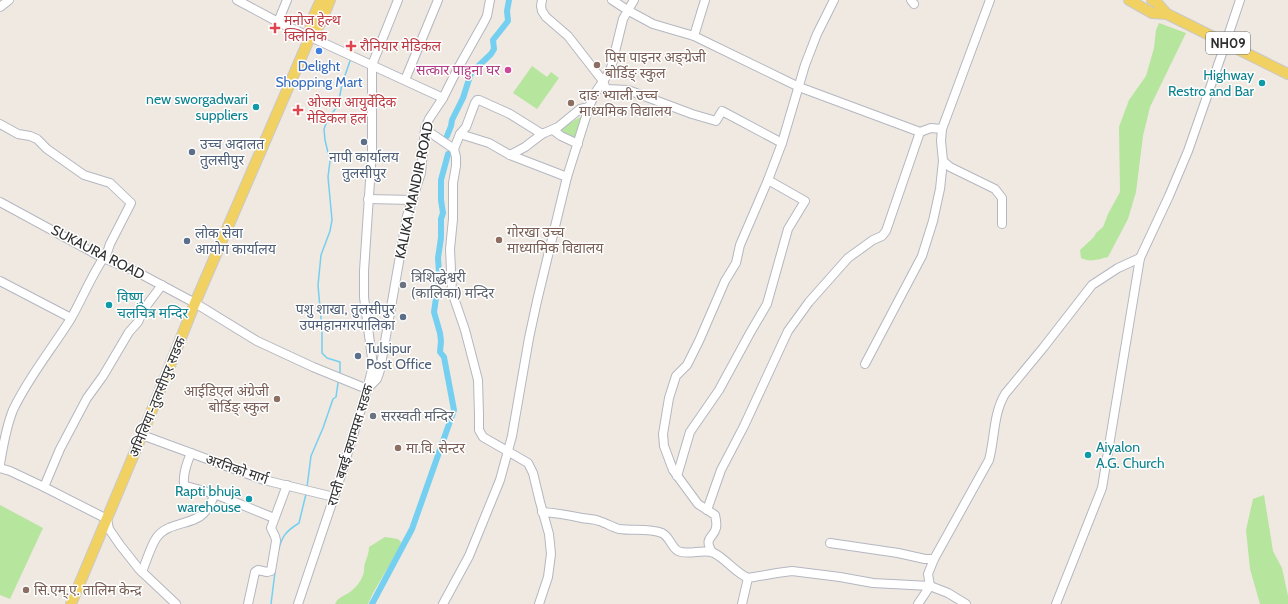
<svg xmlns="http://www.w3.org/2000/svg" width="1288" height="604" viewBox="0 0 1288 604" font-family="Cabin,'Noto Sans Devanagari',sans-serif">
<style>
.green{fill:#b6e59e}
.lines{fill:none;stroke-linecap:round;stroke-linejoin:round}
.stream{stroke:#75cff0;stroke-width:1.5}
.canal{stroke:#75cff0;stroke-width:6}
.minor-casing{stroke:#b4b7c1;stroke-width:10}
.major-casing{stroke:#c9c9c9;stroke-width:12}
.minor{stroke:#fff;stroke-width:8}
.major{stroke:#f2d163;stroke-width:10}
.health-dot{fill:#e0444e;stroke:#fff;stroke-width:1.5}
.shop-dot{fill:#3f7fe0;stroke:#fff;stroke-width:1.5}
.education-dot{fill:#8d6e63;stroke:#fff;stroke-width:1.5}
.hotel-dot{fill:#d1479c;stroke:#fff;stroke-width:1.5}
.culture-dot{fill:#0f9aa8;stroke:#fff;stroke-width:1.5}
.service-dot{fill:#5c6f8a;stroke:#fff;stroke-width:1.5}
.worship-dot{fill:#6b7280;stroke:#fff;stroke-width:1.5}
.labels{text-anchor:middle;dominant-baseline:central;stroke-width:3;stroke-linejoin:round;paint-order:stroke}
.shield{fill:#fff;stroke:#6d6d6d;stroke-width:1}
.shield-label{font-size:13px;font-weight:bold;fill:#2e2e2e}
.health-label{font-size:14px;fill:#be3a42;stroke:#fff;text-anchor:start}
.education-label{font-size:14px;fill:#785e54;stroke:#fff;text-anchor:start}
.shop-label{font-size:14px;fill:#366cbe;stroke:#fff}
.hotel-label{font-size:14px;fill:#b23c85;stroke:#fff;text-anchor:end}
.culture-label{font-size:14px;fill:#0d838f;stroke:#fff;text-anchor:end}
.service-label{font-size:14px;fill:#4e5e75;stroke:#fff;text-anchor:start}
.street-label{font-size:14px;fill:#2e2e2e;stroke:#fff}
.worship-label{font-size:14px;fill:#5b616d;stroke:#fff;text-anchor:start}
</style>
<rect width="100%" height="100%" fill="#efe9e1"/>
<!-- green -->
<g class="green">
<path d="M1159,23L1186,33L1150,107L1143,136L1136,192L1128,219L1108,257C1099,259 1090,263 1081,258L1080,250L1094,237L1096,233L1103,227L1108,214L1120,192L1119,127L1129,100L1146,76L1154,48L1156,30Z"/>
<path d="M532,66L547,77L551,72L559,78L537,109L513,93Z"/>
<path d="M584,115L575,141L556,131Z"/>
<path d="M1264,495L1273,551L1282,568L1288,596V604H1260L1250,569L1246,530L1253,499Z"/>
<path d="M0,505L43,528L10,599L0,595Z"/>
<path d="M385,537L398,539L401,542L400,547L373,593L368,604H335C338,597 344,596 350,592C356,588 362,580 364,572C364,569 364,566 365,563C367,557 369,553 369,547Z"/>
</g>
<g class="lines">
<!-- stream -->
<g class="stream">
<path d="M340,374V362L327,358L322,353V331L318,285L321,255L330,231L332,220L328,177L330,161L325,140L324,129L327,121L338,105L342,84L350,61"/>
<path d="M307,487L311,456L323,428L333,399L336,397L338,383"/>
<path d="M278,552C282,536 285,532 299,523L306,494"/>
<path d="M271,604L275,572"/>
</g>
<!-- canal -->
<g class="canal">
<path d="M447,136L451,126L452,120L463,98L471,73L491,54L494,49L493,40L508,21L507,11L509,0"/>
<path d="M372,604L412,529L454,410L444,357L440,352L441,341L440,333L434,312L437,291L439,272L438,258L441,238V219L443,213L441,200V180L448,154"/>
</g>
<defs>
<g id="minor">
<path d="M237,0L278,22L443,98"/>
<path d="M542,0L541,6L542,11L546,17L568,36L603,81L606,89L628,90L692,114L716,121L722,111L782,143"/>
<path d="M612,0L629,11L653,24L694,36L799,87L920,132"/>
<path d="M911,0L914,4"/>
<path d="M0,7L9,0"/>
<path d="M278,22L287,0"/>
<path d="M694,36L705,0"/>
<path d="M405,80L438,0"/>
<path d="M0,124L18,134L30,136L37,139L47,149L84,175L110,183L131,203L110,244L107,253C92,273 83,298 70,320C51,350 28,378 13,410C6,427 3,446 0,464"/>
<path d="M425,129L454,149L456,157V166L453,183V219L450,249L452,292L465,330L478,380L479,415V430L483,437L528,463L533,473L540,502L549,534L551,554L548,577L539,604"/>
<path d="M942,129L941,141L943,161L950,167L995,189L1002,198V224"/>
<path d="M553,130L561,136L578,144"/>
<path d="M460,134L466,127L475,103L477,100H479L510,114L542,134"/>
<path d="M454,149L460,134L489,143L510,155L567,177"/>
<path d="M510,155L525,147L542,134L558,127L580,109L589,107"/>
<path d="M368,199L413,200"/>
<path d="M0,202L103,258L137,272L195,303L257,341L313,367L367,389L377,379L380,370L407,216L421,173L425,129L429,119L443,98L457,70L484,22L487,16L490,0"/>
<path d="M0,281L71,318"/>
<path d="M865,364L922,256L933,221L940,189L943,161"/>
<path d="M142,435L264,480L334,497"/>
<path d="M191,453C187,463 183,473 184,484L186,486L215,494L274,518"/>
<path d="M0,468L10,471L44,487L107,519L109,529L120,545L139,569L176,604"/>
<path d="M677,476L690,432L719,390L750,333L767,304L788,229L805,201L768,180"/>
<path d="M44,487L60,449L87,398L103,376L129,332L138,322L144,309L162,285"/>
<path d="M707,510L721,470L744,426L788,331L809,302L848,258L873,240L882,236L886,231L920,132L931,128L942,129L990,0"/>
<path d="M542,512C556,513 568,515 582,518C587,519 594,519 599,521C606,523 612,527 619,529C633,531 649,528 662,533C670,537 671,547 678,551C689,556 703,548 714,553C727,560 735,572 748,578L777,573L792,571L840,577L873,583L930,586L948,593L966,604"/>
<path d="M830,543L898,553L925,559H934"/>
<path d="M712,552C703,537 714,538 716,528C717,523 716,519 715,515L698,504L673,470L664,446L663,434L669,398L676,376L687,365L699,341L725,281L736,263L740,245L768,180L782,143L805,65L817,34L834,0"/>
<path d="M142,572C146,562 151,545 157,537C168,522 193,525 204,513C209,508 212,501 215,494"/>
<path d="M248,604L255,572L258,570L267,572L271,571L276,541C276,536 273,533 271,528L287,485"/>
<path d="M298,604L337,488L367,389L373,366L364,297V271L372,151V65L398,0"/>
<path d="M443,604L469,556L500,480L512,436L529,338L537,301L567,177L589,107L595,93L606,77L611,68L623,19L634,0"/>
<path d="M742,604L748,578"/>
<path d="M918,604L930,586L928,574L934,559L989,460C995,438 993,414 1005,394L1043,348L1092,285L1118,268L1140,258"/>
<path d="M1056,604L1102,488L1140,258L1169,196L1188,151L1226,42L1240,0"/>
</g>
<g id="major">
<path d="M1129,0L1152,13L1167,14"/>
<path d="M1152,0L1157,3L1167,14L1288,74"/>
<path d="M310,37L311,22L321,0"/>
<path d="M71,604L142,435L195,303L310,37L320,24L330,0"/>
</g>
</defs>
<!-- minor casing -->
<use href="#minor" class="minor-casing"/>
<!-- major casing -->
<use href="#major" class="major-casing"/>
<!-- minor -->
<use href="#minor" class="minor"/>
<!-- major -->
<use href="#major" class="major"/>
</g>
<!-- markers -->
<g class="health-dot">
<path d="M273 22h4v4h4v4h-4v4h-4v-4h-4v-4h4z"/>
<path d="M349 40h4v4h4v4h-4v4h-4v-4h-4v-4h4z"/>
<path d="M296 104h4v4h4v4h-4v4h-4v-4h-4v-4h4z"/>
</g>
<circle class="shop-dot" cx="319" cy="51" r="4"/>
<g class="education-dot">
<circle cx="597" cy="65" r="4"/>
<circle cx="571" cy="103" r="4"/>
<circle cx="499" cy="240" r="4"/>
<circle cx="277" cy="399" r="4"/>
<circle cx="398" cy="448" r="4"/>
<circle cx="26" cy="590" r="4"/>
</g>
<circle class="hotel-dot" cx="508" cy="70" r="4"/>
<g class="culture-dot">
<circle cx="1262" cy="83" r="4"/>
<circle cx="256" cy="107" r="4"/>
<circle cx="109" cy="305" r="4"/>
<circle cx="1088" cy="455" r="4"/>
<circle cx="249" cy="499" r="4"/>
</g>
<g class="service-dot">
<circle cx="364" cy="142" r="4"/>
<circle cx="192" cy="152" r="4"/>
<circle cx="187" cy="241" r="4"/>
<circle cx="403" cy="317" r="4"/>
<circle cx="358" cy="356" r="4"/>
</g>
<g class="worship-dot">
<circle cx="403" cy="285" r="4"/>
<circle cx="373" cy="416" r="4"/>
</g>
<g class="labels">
<!-- shield labels -->
<rect class="shield" x="1206" y="32" width="44" height="22" rx="3"/>
<g class="shield-label">
<text x="1228" y="43">NH09</text>
</g>
<!-- health labels -->
<g class="health-label">
<text x="284" y="20">मनोज हेल्थ<tspan x="284" dy="16">क्लिनिक</tspan></text>
<text x="360" y="46">रौनियार मेडिकल</text>
<text x="307" y="102">ओजस आयुर्वेदिक<tspan x="307" dy="16">मेडिकल हल</tspan></text>
</g>
<!-- education labels -->
<g class="education-label">
<text x="605" y="57">पिस पाइनर अङ्‍ग्रेजी<tspan x="605" dy="16">बोर्डिङ् स्कुल</tspan></text>
<text x="579" y="95">दाङ भ्याली उच्च<tspan x="579" dy="16">माध्यमिक विद्यालय</tspan></text>
<text x="507" y="232">गोरखा उच्च<tspan x="507" dy="16">माध्यामिक विद्यालय</tspan></text>
<text x="269" y="391" text-anchor="end">आईडिएल अंग्रेजी<tspan x="269" dy="16">बोर्डिङ् स्कुल</tspan></text>
<text x="406" y="448">मा.वि. सेन्टर</text>
<text x="34" y="590">सि.एम्.ए. तालिम केन्द्र</text>
</g>
<!-- shop labels -->
<g class="shop-label">
<text x="319" y="66">Delight<tspan x="319" dy="16">Shopping Mart</tspan></text>
</g>
<!-- hotel labels -->
<g class="hotel-label">
<text x="500" y="70">सत्कार पाहुना घर</text>
</g>
<!-- culture labels -->
<g class="culture-label">
<text x="1254" y="75">Highway<tspan x="1254" dy="16">Restro and Bar</tspan></text>
<text x="248" y="99">new sworgadwari<tspan x="248" dy="16">suppliers</tspan></text>
<text x="117" y="297" text-anchor="start">विष्णु<tspan x="117" dy="16">चलचित्र मन्दिर</tspan></text>
<text x="1096" y="447" text-anchor="start">Aiyalon<tspan x="1096" dy="16">A.G. Church</tspan></text>
<text x="241" y="491">Rapti bhuja<tspan x="241" dy="16">warehouse</tspan></text>
</g>
<!-- service labels -->
<g class="service-label">
<text x="200" y="144">उच्च अदालत<tspan x="200" dy="16">तुलसीपुर</tspan></text>
<text x="364" y="157" text-anchor="middle">नापी कार्यालय<tspan x="364" dy="16">तुलसीपुर</tspan></text>
<text x="195" y="233">लोक सेवा<tspan x="195" dy="16">आयोग कार्यालय</tspan></text>
<text x="395" y="309" text-anchor="end">पशु शाखा, तुलसीपुर<tspan x="395" dy="16">उपमहानगरपालिका</tspan></text>
<text x="366" y="348">Tulsipur<tspan x="366" dy="16">Post Office</tspan></text>
</g>
<!-- street labels -->
<g class="street-label">
<text transform="translate(414 190) rotate(-78)">KALIKA MANDIR ROAD</text>
<text transform="translate(98 252) rotate(27)">SUKAURA ROAD</text>
<text transform="translate(157 397) rotate(-68)">अमिलिया-तुलसीपुर सडक</text>
<text transform="translate(350 445) rotate(-73)">राप्ती बबई क्याम्पस सडक</text>
<text transform="translate(237 469) rotate(19)">अरनिको मार्ग</text>
</g>
<!-- worship labels -->
<g class="worship-label">
<text x="411" y="277">त्रिशिद्धेश्वरी<tspan x="411" dy="16">(कालिका) मन्दिर</tspan></text>
<text x="381" y="416">सरस्वती मन्दिर</text>
</g>
</g>
</svg>
